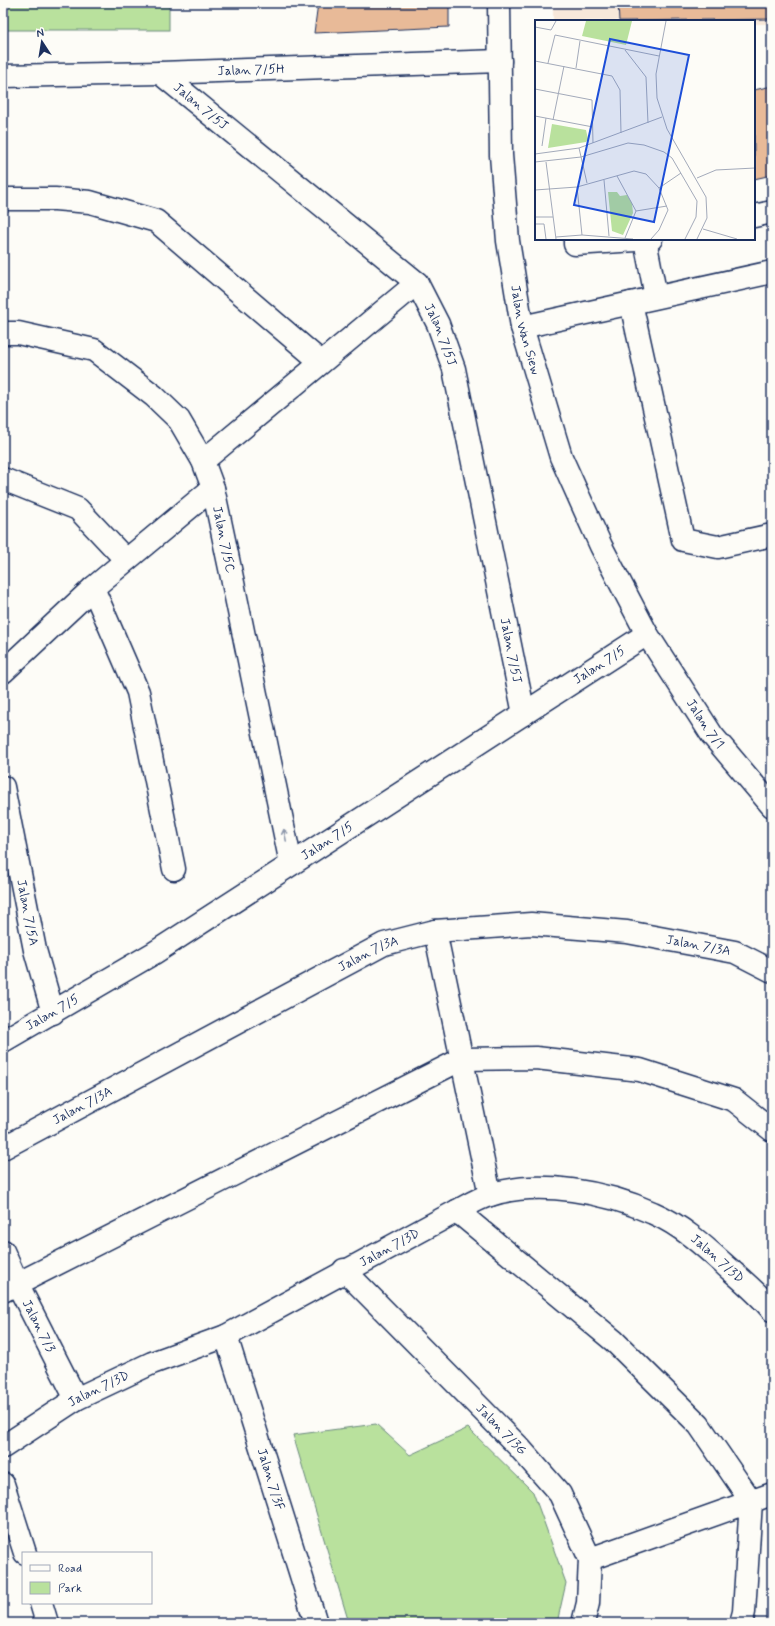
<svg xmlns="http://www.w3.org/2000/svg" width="775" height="1626" viewBox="0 0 775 1626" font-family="Mynerve,sans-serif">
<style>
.built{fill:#f7e8da}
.green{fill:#b9e19d;stroke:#6a887e}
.building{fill:#e8ba98;stroke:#1b2f5e}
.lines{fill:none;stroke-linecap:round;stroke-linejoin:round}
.minor-casing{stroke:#1b2f5e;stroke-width:25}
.minor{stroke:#fdfcf7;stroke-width:22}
.oneway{stroke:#8c96aa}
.labels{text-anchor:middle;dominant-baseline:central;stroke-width:4;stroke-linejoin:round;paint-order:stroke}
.street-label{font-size:13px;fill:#1b2f5e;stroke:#fdfcf7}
.inset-road{fill:none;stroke:#a3aaba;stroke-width:1}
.view{fill:#1d4ed8;fill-opacity:0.15;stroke:#1d4ed8;stroke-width:2}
.inset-edge{fill:none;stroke:#1b2f5e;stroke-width:2}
</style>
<rect width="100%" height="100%" fill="#fdfcf7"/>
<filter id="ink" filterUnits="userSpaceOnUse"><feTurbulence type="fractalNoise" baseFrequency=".025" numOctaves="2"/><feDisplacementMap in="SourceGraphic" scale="8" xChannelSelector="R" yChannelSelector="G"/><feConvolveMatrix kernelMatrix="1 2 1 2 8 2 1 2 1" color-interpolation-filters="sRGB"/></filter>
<g filter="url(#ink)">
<!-- built -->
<path class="built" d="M553,3H772V24H754V21H553Z"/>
<!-- green -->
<g class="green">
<rect x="3" y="3" width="166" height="27"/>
<path d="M376,1424L410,1455L468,1428L533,1492L566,1583L557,1623H349L293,1435Z"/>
</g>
<!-- building -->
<g class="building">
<path d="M318,3H449V27L314,33Z"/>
<path d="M618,3H772V19L619,21Z"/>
<path d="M772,86V175L754,179V90Z"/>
</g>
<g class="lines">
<defs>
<g id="minor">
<path id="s1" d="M499,3L501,155L508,241L522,327L561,457L601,546L647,634L712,735L772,806"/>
<path id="s2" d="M160,73L417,283L438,324L454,369L524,714"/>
<path id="s3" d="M3,76L160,73L500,61"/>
<path d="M3,199H55L90,202L156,221L321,362"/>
<path d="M754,216L772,212"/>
<path d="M575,239V244L651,239"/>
<path d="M645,240L656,297"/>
<path d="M631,303L683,540L718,547L772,535"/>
<path d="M522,327L772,272"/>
<path id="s4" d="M3,333H18L94,350L154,396L179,420L203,461L213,488L231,573L291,864"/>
<path d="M203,461L417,283"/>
<path d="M3,479L78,509L126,560"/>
<path d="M93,588L138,692L174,869"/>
<path d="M3,672L93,588L213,488"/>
<path id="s5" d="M3,787L35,950L53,1013"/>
<path d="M435,931L490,1195"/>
<path id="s6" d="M3,1041L154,953L647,634"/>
<path id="s7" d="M3,1148L384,944L435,931L531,924L627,932L735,952L772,971"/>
<path d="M457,1211L614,1341L699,1425L751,1501L744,1612L741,1623"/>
<path id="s8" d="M3,1251L18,1285L76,1399"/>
<path id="s9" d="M344,1270L518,1446L560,1494L590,1559L588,1603L583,1623"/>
<path d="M3,1291L462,1059L536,1058L640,1070L734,1100L772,1130"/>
<path id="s10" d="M226,1336L316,1623"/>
<path id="s11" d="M3,1447L76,1399L152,1363L226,1336L457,1211C468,1205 479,1198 490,1195C539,1179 607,1192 653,1213C681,1225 704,1246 726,1266C742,1280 759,1294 772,1310"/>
<path d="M3,1484L25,1553"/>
<path d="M590,1559L772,1494"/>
<path d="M41,1603L47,1623"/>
</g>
</defs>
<!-- minor casing -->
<use href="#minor" class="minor-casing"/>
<!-- minor -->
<use href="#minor" class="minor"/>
</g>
<!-- one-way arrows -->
<defs><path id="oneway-shaft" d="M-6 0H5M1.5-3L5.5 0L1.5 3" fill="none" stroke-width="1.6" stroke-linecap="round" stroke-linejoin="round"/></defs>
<use class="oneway" href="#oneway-shaft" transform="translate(285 835) rotate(-102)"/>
</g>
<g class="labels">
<!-- street labels -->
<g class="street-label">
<text stroke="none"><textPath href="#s3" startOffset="248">Jalan 7/5H</textPath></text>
<text stroke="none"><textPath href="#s2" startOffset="53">Jalan 7/5J</textPath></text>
<text stroke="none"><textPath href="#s1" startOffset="329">Jalan Wan Siew</textPath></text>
<text stroke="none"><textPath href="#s2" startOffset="389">Jalan 7/5J</textPath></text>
<text stroke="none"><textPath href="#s4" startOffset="332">Jalan 7/5C</textPath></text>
<text stroke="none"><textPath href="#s2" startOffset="713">Jalan 7/5J</textPath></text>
<text stroke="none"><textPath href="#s6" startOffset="705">Jalan 7/5</textPath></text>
<text stroke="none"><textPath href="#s1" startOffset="765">Jalan 7/1</textPath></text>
<text stroke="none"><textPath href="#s6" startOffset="381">Jalan 7/5</textPath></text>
<text stroke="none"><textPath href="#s5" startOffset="128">Jalan 7/5A</textPath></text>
<text stroke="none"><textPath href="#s7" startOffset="750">Jalan 7/3A</textPath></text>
<text stroke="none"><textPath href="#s7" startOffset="414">Jalan 7/3A</textPath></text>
<text stroke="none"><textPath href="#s6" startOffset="57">Jalan 7/5</textPath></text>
<text stroke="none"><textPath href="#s7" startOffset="90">Jalan 7/3A</textPath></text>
<text stroke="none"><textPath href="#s11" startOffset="436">Jalan 7/3D</textPath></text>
<text stroke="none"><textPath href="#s11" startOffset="796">Jalan 7/3D</textPath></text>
<text stroke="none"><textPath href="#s8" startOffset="83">Jalan 7/3</textPath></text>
<text stroke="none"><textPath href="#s11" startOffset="112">Jalan 7/3D</textPath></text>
<text stroke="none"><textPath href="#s9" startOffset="224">Jalan 7/3G</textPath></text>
<text stroke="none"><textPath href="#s10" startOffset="150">Jalan 7/3F</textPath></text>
</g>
</g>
<!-- overview -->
<g transform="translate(535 20)">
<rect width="220" height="220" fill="#fdfcf7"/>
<path d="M51,1H97L91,25L47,16ZM17,104L51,110L53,119L51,122L13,128ZM73,172H82L85,176L92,175L97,183L98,193L88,215L77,211Z" fill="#b9e19d"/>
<path class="inset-road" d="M131,1L121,54L122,78L132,109L171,177L172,198L162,219M0,7L16,10L21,1M90,30L111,57L113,103M0,41L77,56L85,70L86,113M13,43L20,15L124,36M41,48L45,21M0,69L57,80L58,123M0,96L58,107M18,100L29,46M7,126L11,98M44,128L52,163M0,134L44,128L127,97M0,142L46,137L93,123L109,125L129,132L137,138L162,181L161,197L150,219M11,142L21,219M82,156L101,191L90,218M162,158L181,150L220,148M69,160L74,216M42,167L47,215M124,168L146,153M0,170L42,167L99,151L111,154L124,168L133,190L124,210L116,219M101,191L132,186M0,197H18M0,204H9L11,219M168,209L202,219M21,217L47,215L98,219"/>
<path class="view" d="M75,19L154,35L119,202L39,185Z"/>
<rect width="220" height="220" class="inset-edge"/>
</g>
<!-- margin -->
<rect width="775" height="1626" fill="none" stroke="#fdfcf7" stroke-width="16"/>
<rect x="8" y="8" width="759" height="1610" fill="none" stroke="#1b2f5e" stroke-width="1.5" filter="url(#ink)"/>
<!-- legend -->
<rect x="22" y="1552" width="130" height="52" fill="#fdfcf7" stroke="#a3aaba"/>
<rect x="30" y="1565" width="20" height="6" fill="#fdfcf7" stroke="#a3aaba"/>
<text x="58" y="1572" font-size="12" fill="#1b2f5e">Road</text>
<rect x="30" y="1582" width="20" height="12" fill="#b9e19d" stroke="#a3aaba"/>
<text x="58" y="1592" font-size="12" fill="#1b2f5e">Park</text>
<!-- north arrow -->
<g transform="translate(42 42) rotate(348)" stroke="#fdfcf7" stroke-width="3" paint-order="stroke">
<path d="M0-3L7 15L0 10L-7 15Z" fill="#1b2f5e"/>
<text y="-6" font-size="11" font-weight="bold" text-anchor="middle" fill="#1b2f5e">N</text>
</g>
</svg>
